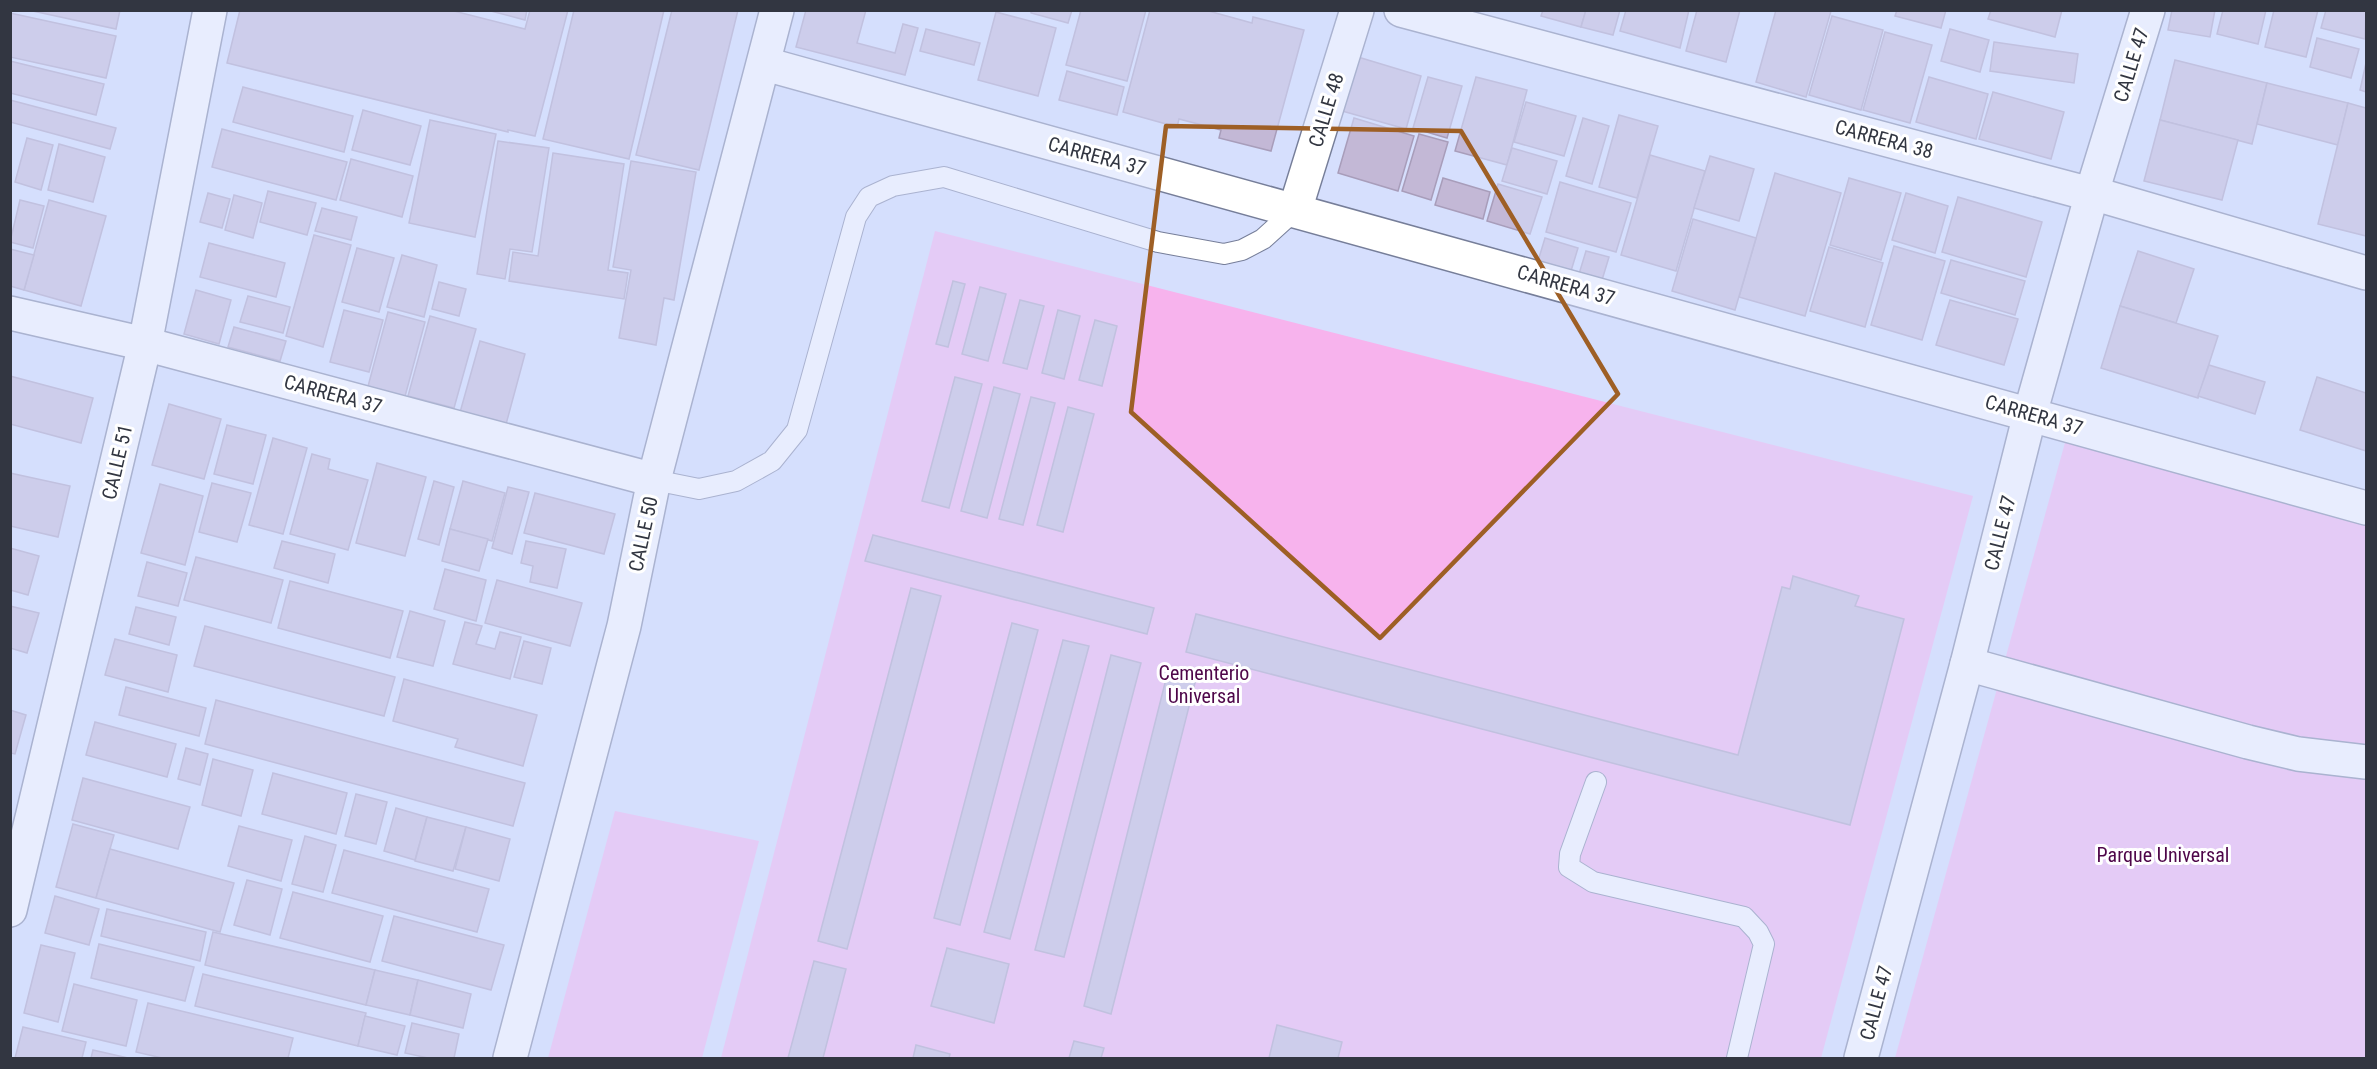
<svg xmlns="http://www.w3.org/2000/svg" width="2377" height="1069" viewBox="0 0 2377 1069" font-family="'Roboto Condensed',sans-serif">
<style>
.green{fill:#f7b3ed}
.building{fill:#c3b8d6;stroke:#a89dba;stroke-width:1.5}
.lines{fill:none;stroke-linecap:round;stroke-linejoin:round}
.service-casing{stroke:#767e99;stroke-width:22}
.minor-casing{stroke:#767e99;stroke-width:36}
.tertiary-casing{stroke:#767e99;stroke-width:36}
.secondary-casing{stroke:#767e99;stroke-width:36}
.service{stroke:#fff;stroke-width:20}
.minor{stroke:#fff;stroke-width:33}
.tertiary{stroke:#fff;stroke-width:33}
.secondary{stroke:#fff;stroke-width:33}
.marked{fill:none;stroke:#9e5f25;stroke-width:4.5;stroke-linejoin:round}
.labels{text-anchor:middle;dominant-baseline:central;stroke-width:6;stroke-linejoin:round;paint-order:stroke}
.street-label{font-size:20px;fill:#323641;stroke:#fff}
.park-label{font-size:20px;fill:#4e0649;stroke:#fff}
</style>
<rect width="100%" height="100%" fill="#d6dffd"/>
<!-- green -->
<g class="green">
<path d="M935,231L1973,496L1821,1058H721Z"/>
<path d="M2066,439L2366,524V1058H1895Z"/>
<path d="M615,811L759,841L702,1058H548Z"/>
</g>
<!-- building -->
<g class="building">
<path d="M28,10H120L116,29Z"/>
<path d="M240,10H450L525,29L530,10H568L535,136L508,130V132L227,63Z"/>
<path d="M487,10H527L525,20Z"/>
<path d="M574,10H664L629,159L543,139Z"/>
<path d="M672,10H738L699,170L636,155Z"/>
<path d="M806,10H866L857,43L895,53L903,24L918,28L905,75L796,47Z"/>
<path d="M1031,10H1072L1068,23L1031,13Z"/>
<path d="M1081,10H1146L1127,81L1066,65Z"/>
<path d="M1150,10H1205L1252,23L1253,17L1304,30L1271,151L1219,138L1221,130L1179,119L1177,127L1123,112Z"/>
<path d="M1543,10H1586L1581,27L1541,16Z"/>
<path d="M1586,10H1620L1613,35L1581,27Z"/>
<path d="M1626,10H1689L1680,48L1620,31Z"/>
<path d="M1697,10H1740L1726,62L1686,51Z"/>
<path d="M1776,10L1831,11L1806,97L1756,82Z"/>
<path d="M1897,10H1946L1941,28L1895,16Z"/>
<path d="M1991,10H2062L2055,37L1988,19Z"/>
<path d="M2172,10H2215L2210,37L2168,30Z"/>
<path d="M2223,10H2266L2258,44L2217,34Z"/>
<path d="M2274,10H2318L2306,57L2265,47Z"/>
<path d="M2326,10H2366L2365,39L2321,28Z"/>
<path d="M996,12L1056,28L1038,96L978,80Z"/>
<path d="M10,13L116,36L106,78L10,57Z"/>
<path d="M1832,16L1883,30L1861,110L1809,95Z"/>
<path d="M926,29L980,43L974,65L920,51Z"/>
<path d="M1950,29L1989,40L1980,72L1941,61Z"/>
<path d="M1885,32L1932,45L1910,123L1863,110Z"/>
<path d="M2317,38L2359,49L2351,78L2310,67Z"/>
<path d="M1994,42L2078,54L2074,83L1990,71Z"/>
<path d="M1358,57L1421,76L1406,129L1342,111Z"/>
<path d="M2175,60L2267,83L2252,144L2160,120Z"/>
<path d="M10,61L104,84L96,115L10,93Z"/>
<path d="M2366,63V92L2360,90Z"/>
<path d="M1067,71L1124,87L1117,115L1059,100Z"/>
<path d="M1428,77L1462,86L1447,138L1413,128Z"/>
<path d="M1476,77L1527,90L1507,165L1455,151Z"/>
<path d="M1929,77L1988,94L1976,139L1916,122Z"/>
<path d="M2267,83L2348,103L2338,145L2257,124Z"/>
<path d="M243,87L353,116L344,152L233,122Z"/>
<path d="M1993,92L2064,112L2051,159L1979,139Z"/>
<path d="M10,100L116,128L110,149L10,122Z"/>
<path d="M1526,102L1576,116L1564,156L1514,142Z"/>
<path d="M2348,103L2366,108V236L2318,224Z"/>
<path d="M363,110L421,126L410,165L352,150Z"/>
<path d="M1619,115L1658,126L1637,198L1599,187Z"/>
<path d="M1354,118L1414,136L1398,191L1338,173Z"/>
<path d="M1583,118L1609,126L1592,184L1566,176Z"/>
<path d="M430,120L496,134L475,237L409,223Z"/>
<path d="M2160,120L2238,140L2222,200L2144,181Z"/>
<path d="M222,129L347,162L336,200L212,167Z"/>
<path d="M1419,134L1448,142L1431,200L1402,191Z"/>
<path d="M27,138L53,145L41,190L15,182Z"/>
<path d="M498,141L549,148L532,252L510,249L505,279L477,274Z"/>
<path d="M59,144L105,157L93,202L48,190Z"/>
<path d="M1512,148L1557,161L1547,194L1502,181Z"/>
<path d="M553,153L624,164L608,270L628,273L624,299L509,281L513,252L538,256Z"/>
<path d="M1650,155L1705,171L1676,271L1621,255Z"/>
<path d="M1710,156L1754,169L1739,221L1694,208Z"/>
<path d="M351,159L413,176L402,217L340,200Z"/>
<path d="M631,161L696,172L674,300L664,298L656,345L619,338L631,270L613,267Z"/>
<path d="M1775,173L1841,193L1805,316L1739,297Z"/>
<path d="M1443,178L1490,192L1483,219L1435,205Z"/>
<path d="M1849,178L1901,193L1881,260L1830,245Z"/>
<path d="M1560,182L1631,203L1616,252L1546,232Z"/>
<path d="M1498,184L1542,197L1530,234L1487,221Z"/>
<path d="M268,191L316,203L307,235L260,222Z"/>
<path d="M208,193L230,199L222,228L200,222Z"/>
<path d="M1906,193L1948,206L1935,253L1892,240Z"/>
<path d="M234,195L262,203L253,238L225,230Z"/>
<path d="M1958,197L2042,222L2026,277L1942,252Z"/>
<path d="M20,200L44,206L33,248L10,242Z"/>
<path d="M49,200L106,216L81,306L24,290Z"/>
<path d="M322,208L357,217L351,240L315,231Z"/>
<path d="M1693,219L1756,238L1735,310L1672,291Z"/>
<path d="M314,235L351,245L323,347L286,336Z"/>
<path d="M1545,238L1578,248L1571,271L1538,261Z"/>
<path d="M209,243L285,263L276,297L200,277Z"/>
<path d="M1894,246L1945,261L1922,340L1871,325Z"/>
<path d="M1829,247L1883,263L1865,327L1810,311Z"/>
<path d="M357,248L394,258L379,312L342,302Z"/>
<path d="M10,249L34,255L24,290L10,286Z"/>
<path d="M1586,251L1609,257L1602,280L1579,274Z"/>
<path d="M2138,251L2194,269L2176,323L2120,306Z"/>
<path d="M402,255L437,265L424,317L387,307Z"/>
<path d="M1951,260L2025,281L2015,315L1941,293Z"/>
<path d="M953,281L965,284L948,347L936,344Z"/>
<path d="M439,282L466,289L459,316L432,309Z"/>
<path d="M980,287L1006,294L988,361L962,354Z"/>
<path d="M196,290L231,300L219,344L184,334Z"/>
<path d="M248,296L290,307L283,333L240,322Z"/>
<path d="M1020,300L1044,306L1027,369L1003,363Z"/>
<path d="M1950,300L2018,319L2004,365L1936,345Z"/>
<path d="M2120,306L2218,336L2198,398L2101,368Z"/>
<path d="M344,310L383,320L369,372L330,362Z"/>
<path d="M1058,310L1080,316L1064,379L1042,373Z"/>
<path d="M388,312L425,322L404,400L367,390Z"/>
<path d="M430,316L476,329L454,408L408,396Z"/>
<path d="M1095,320L1117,326L1102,386L1079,380Z"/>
<path d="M234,327L286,341L280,361L228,347Z"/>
<path d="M480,341L525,354L505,428L459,416Z"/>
<path d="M2209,365L2265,382L2255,414L2198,396Z"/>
<path d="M10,376L93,398L81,443L10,424Z"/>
<path d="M955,377L982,384L949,508L922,501Z"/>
<path d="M2317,377L2366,393V451L2300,430Z"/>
<path d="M994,387L1020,394L987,518L961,511Z"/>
<path d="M1031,397L1055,403L1023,525L999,519Z"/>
<path d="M169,404L221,419L204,479L152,465Z"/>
<path d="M1068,407L1094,414L1063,532L1037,525Z"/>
<path d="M227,425L266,435L253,484L214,474Z"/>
<path d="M273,438L307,448L283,534L249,525Z"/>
<path d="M312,454L330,459L328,469L368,480L348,550L290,534Z"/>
<path d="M377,463L426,477L405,556L356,543Z"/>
<path d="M10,473L70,486L58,537L10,526Z"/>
<path d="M434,481L454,487L439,545L418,539Z"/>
<path d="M463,481L505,493L492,541L450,529Z"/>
<path d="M212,483L251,493L237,542L199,532Z"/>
<path d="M160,484L203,496L185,565L141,553Z"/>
<path d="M508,487L529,492L512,554L492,548Z"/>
<path d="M535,493L615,514L604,554L524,533Z"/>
<path d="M450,529L488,539L479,571L442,561Z"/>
<path d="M873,535L1154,608L1147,634L865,561Z"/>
<path d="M282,541L335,554L328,583L274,568Z"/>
<path d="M526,541L566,549L557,588L530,582L533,566L521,563Z"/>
<path d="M10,548L39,556L28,595L10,590Z"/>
<path d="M196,557L283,580L271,623L184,600Z"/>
<path d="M147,562L187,573L178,606L138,596Z"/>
<path d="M445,569L486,580L476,621L434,609Z"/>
<path d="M1793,576L1859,596L1855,606L1904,619L1850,825L1186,652L1196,614L1738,755L1782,587L1790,589Z"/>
<path d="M497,580L582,603L570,646L485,623Z"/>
<path d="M290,581L403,611L390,658L278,628Z"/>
<path d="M911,588L941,596L847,949L818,941Z"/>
<path d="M10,606L39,613L27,653L10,648Z"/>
<path d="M136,607L176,617L169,645L129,634Z"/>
<path d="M410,611L445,621L433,666L397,657Z"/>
<path d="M465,622L482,626L476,644L495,649L500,632L521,637L510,679L453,664Z"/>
<path d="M1012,623L1038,630L960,925L934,918Z"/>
<path d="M205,626L395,677L384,716L194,666Z"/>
<path d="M115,639L177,655L168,692L105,675Z"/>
<path d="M1063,640L1089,646L1010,939L984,932Z"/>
<path d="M524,641L551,648L542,684L514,677Z"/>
<path d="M1111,655L1141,663L1064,957L1035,950Z"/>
<path d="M1169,667L1197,675L1111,1014L1084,1006Z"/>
<path d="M404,679L537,715L523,766L455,747L458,739L393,721Z"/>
<path d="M126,687L206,708L199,736L119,715Z"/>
<path d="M216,700L525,783L513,826L205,744Z"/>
<path d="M10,710L26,715L15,754L10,753Z"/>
<path d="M95,722L176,744L167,777L86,755Z"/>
<path d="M186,748L208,754L200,785L178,779Z"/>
<path d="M213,759L253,770L241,816L202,805Z"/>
<path d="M273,773L347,793L336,834L262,814Z"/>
<path d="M83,778L190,807L178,849L72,820Z"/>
<path d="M356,794L387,802L376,844L345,836Z"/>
<path d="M396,808L427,817L415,860L384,851Z"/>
<path d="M427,817L466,827L453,871L415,861Z"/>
<path d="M73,824L114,835L96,898L56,887Z"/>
<path d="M239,826L292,840L281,881L228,866Z"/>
<path d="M466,827L510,839L499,881L455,869Z"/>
<path d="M305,836L336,845L323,892L292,884Z"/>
<path d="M110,849L234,883L220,932L96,898Z"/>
<path d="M344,850L489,889L477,932L332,893Z"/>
<path d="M247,880L282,889L270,935L234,925Z"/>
<path d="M293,892L383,916L370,962L280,938Z"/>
<path d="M55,896L99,909L89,945L45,933Z"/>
<path d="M107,909L206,932L200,961L101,936Z"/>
<path d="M394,916L504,945L491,990L382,961Z"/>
<path d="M213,932L375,970L366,1005L205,965Z"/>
<path d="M99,944L194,967L185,1001L91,978Z"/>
<path d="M41,945L75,953L58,1022L24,1013Z"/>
<path d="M947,948L1009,964L994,1023L931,1006Z"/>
<path d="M814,961L846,969L823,1058H788Z"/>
<path d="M375,970L418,980L410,1015L366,1005Z"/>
<path d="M203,974L366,1013L358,1046L195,1006Z"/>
<path d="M418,980L471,994L463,1028L410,1015Z"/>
<path d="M74,984L137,1000L126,1046L62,1031Z"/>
<path d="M148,1003L293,1038L288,1058H162L136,1052Z"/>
<path d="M365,1016L405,1026L397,1055L358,1046Z"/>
<path d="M412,1023L459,1034L454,1058H428L405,1053Z"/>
<path d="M1277,1025L1342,1042L1338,1058H1269Z"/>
<path d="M23,1027L86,1042L82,1058H15Z"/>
<path d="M1074,1041L1104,1048L1101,1058H1069Z"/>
<path d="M916,1045L950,1054L949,1058H913Z"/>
<path d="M93,1050L128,1058H91Z"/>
</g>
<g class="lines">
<defs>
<g id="service">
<path d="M654,480L699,489L736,481L772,461L797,430L856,217L869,197L893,186L944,177L1158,242L1224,254L1242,250L1263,239L1295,210"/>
<path d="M1596,782L1570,854L1569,867L1593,882L1744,917L1758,932L1764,944L1737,1058"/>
</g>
<g id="minor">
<path d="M765,64L2366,508"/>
<path d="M1295,210L1357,10"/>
<path d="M10,313L145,344L654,480"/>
<path d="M1967,664L2248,742L2298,754L2366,762"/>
<path d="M10,910L145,344L210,10"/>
<path d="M1861,1058L1967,664L2030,414L2097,176L2148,10"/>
</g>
<path id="tertiary" d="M510,1058L624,626L654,480L777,10"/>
<path id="secondary" d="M1401,10L2075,190L2092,193L2366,273"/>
</defs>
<!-- service casing -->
<use href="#service" class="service-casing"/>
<!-- minor casing -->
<use href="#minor" class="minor-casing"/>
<!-- tertiary casing -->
<use href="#tertiary" class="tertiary-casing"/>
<!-- secondary casing -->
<use href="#secondary" class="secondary-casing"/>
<!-- service -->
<use href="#service" class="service"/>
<!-- minor -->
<use href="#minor" class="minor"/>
<!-- tertiary -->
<use href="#tertiary" class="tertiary"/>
<!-- secondary -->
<use href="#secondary" class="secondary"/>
</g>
<!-- marked area -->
<path d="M0 0H2377V1069H0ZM1166,126L1461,131L1618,394L1380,638L1131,412Z" fill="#d6dffd" fill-opacity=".55" fill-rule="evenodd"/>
<path class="marked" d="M1166,126L1461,131L1618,394L1380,638L1131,412Z"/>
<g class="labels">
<!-- street labels -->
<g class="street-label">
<text transform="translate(2131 65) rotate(-73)">CALLE 47</text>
<text transform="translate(1326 110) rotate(-73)">CALLE 48</text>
<text transform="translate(1884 139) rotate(15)">CARRERA 38</text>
<text transform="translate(1097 156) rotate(15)">CARRERA 37</text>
<text transform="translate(1566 285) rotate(16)">CARRERA 37</text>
<text transform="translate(333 394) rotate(15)">CARRERA 37</text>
<text transform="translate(2034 415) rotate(16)">CARRERA 37</text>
<text transform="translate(117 462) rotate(-77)">CALLE 51</text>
<text transform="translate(2000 533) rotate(-76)">CALLE 47</text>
<text transform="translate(643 534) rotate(-78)">CALLE 50</text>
<text transform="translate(1876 1003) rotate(-75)">CALLE 47</text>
</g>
<!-- park labels -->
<g class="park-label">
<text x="1204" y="673">Cementerio<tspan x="1204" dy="23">Universal</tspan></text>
<text x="2163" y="855">Parque Universal</text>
</g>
</g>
<!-- border -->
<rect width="2377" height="1069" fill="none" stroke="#323641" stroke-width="24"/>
</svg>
